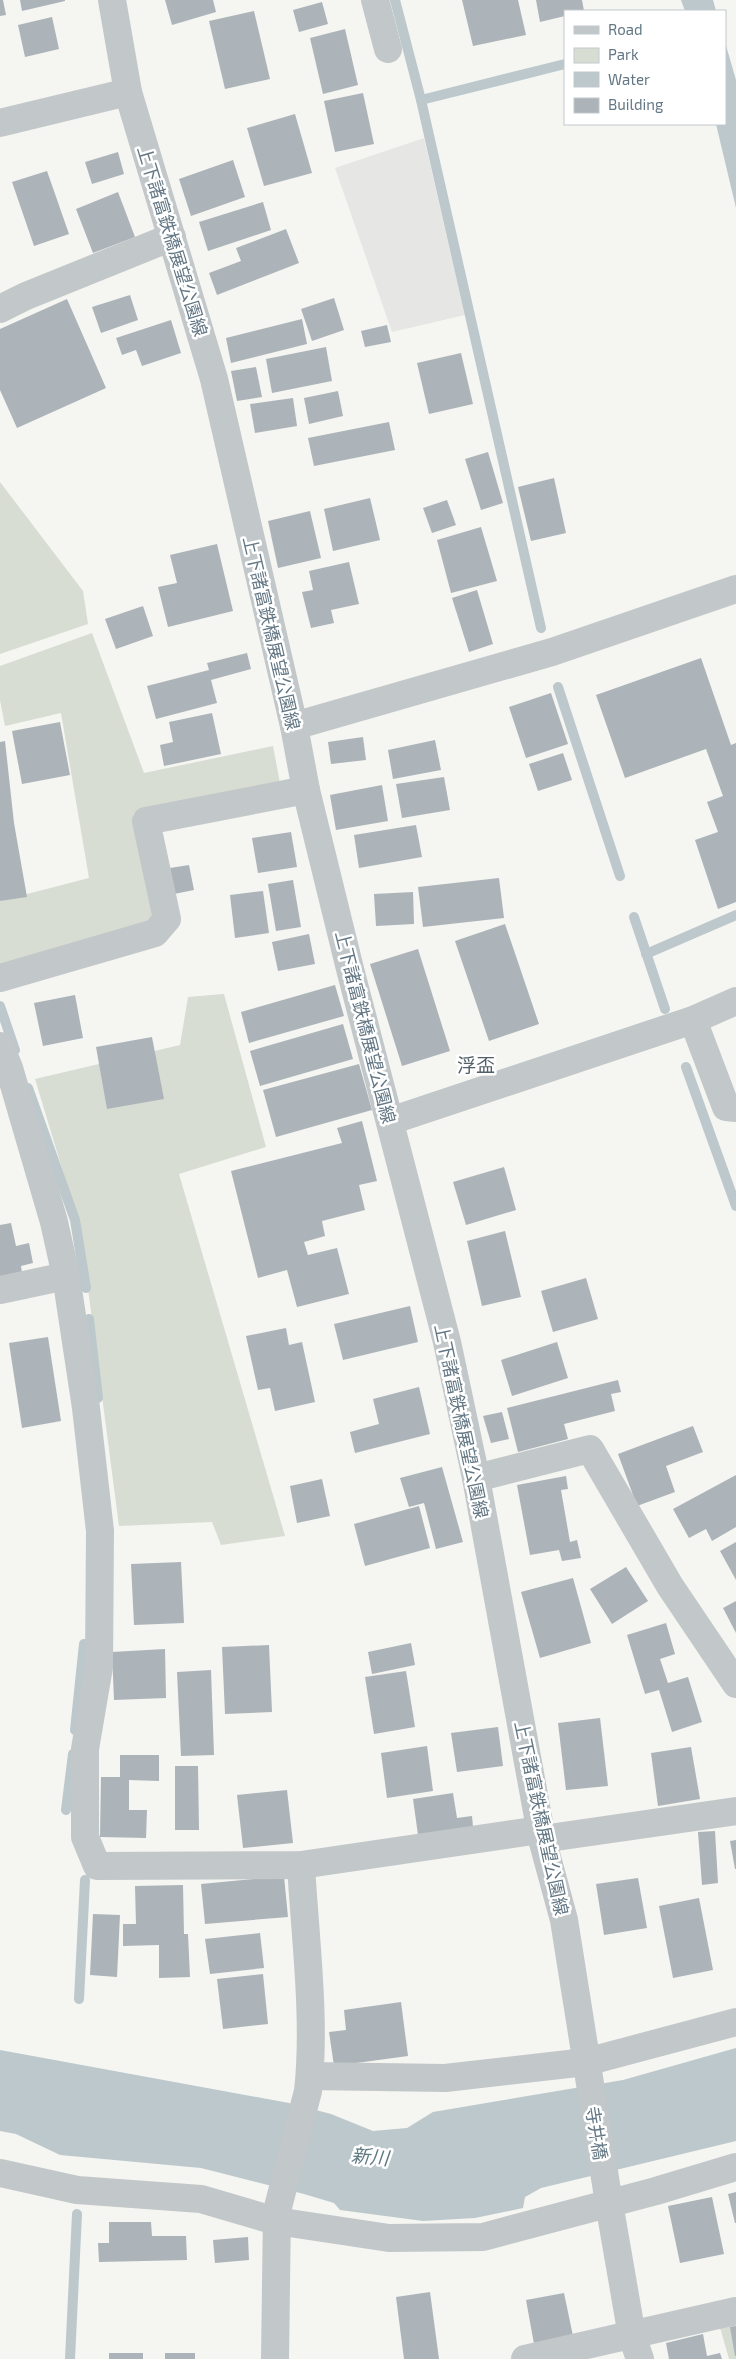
<svg xmlns="http://www.w3.org/2000/svg" width="736" height="2359" viewBox="0 0 736 2359" font-family="'Exo 2','Noto Sans JP',sans-serif">
<style>
.built{fill:#e6e7e5}
.green{fill:#d7ddd2}
.water{fill:#bcc8cc}
.lines{fill:none;stroke-linecap:round;stroke-linejoin:round}
.stream{stroke:#bcc8cc;stroke-width:10}
.building{fill:#acb4b9}
.minor{stroke:#c2c7c9;stroke-width:28}
.labels{text-anchor:middle;dominant-baseline:central;stroke-width:5;stroke-linejoin:round;paint-order:stroke}
.street-label{font-size:18px;fill:#637784;stroke:#fff}
.neighbourhood-label{font-size:19px;fill:#515f69;stroke:#fff}
.water-label{font-size:19px;font-style:italic;fill:#5f7981;stroke:#fff}
</style>
<rect width="100%" height="100%" fill="#f5f5f1"/>
<!-- built -->
<path class="built" d="M424,138L465,315L392,332L335,168Z"/>
<!-- green -->
<g class="green">
<path d="M0,482L83,591L88,624L0,654Z"/>
<path d="M92,633L144,773L273,746L280,783L133,814L157,921L0,965V901L89,878L61,713L5,726L0,700V666Z"/>
<path d="M224,994L266,1147L179,1174L285,1536L221,1545L212,1522L119,1526L80,1228L35,1079L180,1045L188,997Z"/>
<path d="M736,2320V2359H729L719,2324Z"/>
</g>
<!-- water -->
<g class="water">
<path d="M681,0H713L716,11H685Z"/>
<path d="M725,42L736,80V208L716,124H725Z"/>
<path d="M736,2048V2141L541,2188L525,2197L523,2208L475,2218L423,2221L340,2210L334,2203L304,2194L201,2168L60,2155L16,2134L0,2131V2050L289,2103L331,2114L373,2131L407,2128L433,2112L623,2080Z"/>
</g>
<g class="lines">
<!-- stream -->
<g class="stream">
<path d="M395,0L421,100L541,628"/>
<path d="M421,100L565,64"/>
<path d="M558,687L620,876"/>
<path d="M634,917L665,1009"/>
<path d="M646,954L736,915"/>
<path d="M0,1006L15,1050"/>
<path d="M686,1067L736,1206"/>
<path d="M28,1088L75,1220L86,1288"/>
<path d="M89,1319L98,1398"/>
<path d="M75,1730L84,1644"/>
<path d="M66,1810L73,1754"/>
<path d="M79,1999L85,1880"/>
<path d="M70,2359L77,2214"/>
</g>
</g>
<!-- building -->
<g class="building">
<path d="M0,0H3L6,15L0,16Z"/>
<path d="M20,0H65V1L22,11Z"/>
<path d="M165,0H213L216,12L172,25Z"/>
<path d="M462,0H518L526,35L473,46Z"/>
<path d="M536,0H582L584,11H565V16L540,22Z"/>
<path d="M322,2L328,24L299,32L293,10Z"/>
<path d="M254,11L270,79L225,89L209,21Z"/>
<path d="M52,17L59,49L25,57L18,25Z"/>
<path d="M345,29L358,85L323,94L310,38Z"/>
<path d="M363,93L374,144L335,152L324,101Z"/>
<path d="M295,114L312,173L264,186L247,128Z"/>
<path d="M118,152L124,174L92,184L85,162Z"/>
<path d="M233,160L245,197L191,216L179,179Z"/>
<path d="M47,171L69,234L34,246L12,182Z"/>
<path d="M118,192L135,237L93,253L76,209Z"/>
<path d="M263,202L271,230L208,251L199,222Z"/>
<path d="M286,229L299,263L217,295L209,273L241,261L236,248Z"/>
<path d="M130,295L138,320L101,333L92,307Z"/>
<path d="M334,298L344,330L312,341L301,309Z"/>
<path d="M67,299L106,388L17,428L0,390V329Z"/>
<path d="M302,319L307,344L231,363L226,338Z"/>
<path d="M171,320L181,353L142,366L136,350L122,355L116,338Z"/>
<path d="M387,325L391,342L365,347L361,331Z"/>
<path d="M326,347L332,381L272,393L266,359Z"/>
<path d="M461,353L473,404L429,414L417,363Z"/>
<path d="M256,367L262,397L237,401L231,371Z"/>
<path d="M338,391L343,416L309,424L304,398Z"/>
<path d="M293,398L297,426L255,433L250,404Z"/>
<path d="M389,422L395,450L314,466L308,438Z"/>
<path d="M488,452L503,503L481,510L465,459Z"/>
<path d="M554,478L566,533L531,541L518,487Z"/>
<path d="M370,498L380,540L333,551L324,509Z"/>
<path d="M447,500L456,525L432,533L423,508Z"/>
<path d="M310,511L321,558L278,568L268,521Z"/>
<path d="M481,527L497,581L451,593L437,540Z"/>
<path d="M217,544L233,611L168,627L158,587L177,583L170,555Z"/>
<path d="M349,562L359,604L331,610L334,623L311,628L302,592L313,590L309,571Z"/>
<path d="M477,590L493,644L469,652L452,598Z"/>
<path d="M143,606L153,636L116,649L105,619Z"/>
<path d="M247,653L251,669L211,680L217,703L156,719L147,686L209,670L207,663Z"/>
<path d="M701,658L731,745L736,743V902L718,909L695,840L718,832L707,802L723,796L706,749L625,778L596,695Z"/>
<path d="M551,693L568,744L526,758L509,707Z"/>
<path d="M212,713L221,754L164,766L160,745L173,742L169,722Z"/>
<path d="M60,722L70,775L22,784L12,731Z"/>
<path d="M363,737L366,760L331,764L328,742Z"/>
<path d="M435,740L441,770L393,779L388,750Z"/>
<path d="M5,741L14,823L27,897L0,901V742Z"/>
<path d="M563,753L572,780L538,791L529,764Z"/>
<path d="M444,777L450,810L402,818L396,784Z"/>
<path d="M382,785L388,821L336,830L330,795Z"/>
<path d="M416,825L422,857L359,868L354,835Z"/>
<path d="M291,832L297,867L258,873L252,838Z"/>
<path d="M189,865L194,890L174,894L170,868Z"/>
<path d="M499,878L504,918L423,927L418,887Z"/>
<path d="M293,880L301,927L276,931L268,884Z"/>
<path d="M263,891L269,933L235,938L230,895Z"/>
<path d="M413,892L414,924L376,926L374,894Z"/>
<path d="M505,924L539,1024L489,1041L455,941Z"/>
<path d="M309,934L315,964L278,971L272,942Z"/>
<path d="M418,949L450,1051L402,1066L370,964Z"/>
<path d="M335,985L344,1016L249,1043L241,1012Z"/>
<path d="M75,995L83,1038L43,1046L34,1003Z"/>
<path d="M343,1024L353,1059L260,1086L250,1051Z"/>
<path d="M152,1037L164,1099L107,1109L96,1047Z"/>
<path d="M359,1064L372,1110L276,1137L263,1090Z"/>
<path d="M362,1121L377,1181L359,1185L365,1210L322,1221L325,1236L304,1242L308,1255L337,1248L349,1294L297,1307L287,1270L258,1278L231,1171L342,1143L337,1128Z"/>
<path d="M504,1167L516,1210L466,1225L453,1182Z"/>
<path d="M11,1223L16,1246L29,1243L33,1263L21,1266L22,1273L0,1278V1225Z"/>
<path d="M505,1231L521,1297L482,1306L467,1241Z"/>
<path d="M586,1278L598,1319L553,1332L541,1291Z"/>
<path d="M410,1306L418,1342L343,1360L334,1324Z"/>
<path d="M286,1328L289,1345L302,1342L315,1402L275,1411L270,1388L258,1390L246,1336Z"/>
<path d="M48,1337L61,1421L22,1428L9,1343Z"/>
<path d="M557,1342L568,1378L512,1396L501,1360Z"/>
<path d="M618,1380L621,1392L611,1394L615,1411L564,1424L568,1439L518,1452L507,1408Z"/>
<path d="M419,1387L430,1434L355,1453L350,1432L379,1424L373,1399Z"/>
<path d="M502,1412L509,1439L491,1443L483,1416Z"/>
<path d="M693,1426L703,1452L666,1466L675,1492L637,1506L618,1454Z"/>
<path d="M442,1467L463,1542L436,1549L424,1503L409,1507L400,1478Z"/>
<path d="M736,1475V1527L712,1541L706,1529L689,1538L673,1509Z"/>
<path d="M566,1476L568,1489L561,1490L570,1542L577,1540L581,1558L562,1561L559,1550L530,1555L517,1485Z"/>
<path d="M322,1479L330,1516L297,1523L290,1486Z"/>
<path d="M419,1506L430,1548L365,1566L354,1524Z"/>
<path d="M736,1542V1580L720,1551Z"/>
<path d="M181,1562L184,1623L134,1625L131,1564Z"/>
<path d="M626,1567L648,1601L612,1624L590,1589Z"/>
<path d="M573,1578L591,1643L540,1658L521,1592Z"/>
<path d="M736,1601V1633L723,1608Z"/>
<path d="M666,1623L675,1654L660,1659L668,1683L688,1677L702,1722L672,1732L659,1690L645,1694L627,1635Z"/>
<path d="M411,1643L415,1665L372,1674L368,1652Z"/>
<path d="M269,1645L272,1712L225,1714L222,1647Z"/>
<path d="M165,1649L166,1698L114,1700L112,1652Z"/>
<path d="M211,1670L214,1755L181,1756L177,1672Z"/>
<path d="M406,1671L415,1727L374,1734L365,1677Z"/>
<path d="M600,1718L608,1786L566,1790L558,1723Z"/>
<path d="M498,1727L503,1766L457,1772L451,1733Z"/>
<path d="M427,1746L433,1791L387,1798L381,1753Z"/>
<path d="M691,1747L700,1799L658,1806L651,1753Z"/>
<path d="M120,1755H159V1781L129,1780V1810H147L146,1838L100,1837L101,1777H120Z"/>
<path d="M175,1766H198L199,1830H175Z"/>
<path d="M287,1790L293,1843L243,1848L237,1795Z"/>
<path d="M453,1793L457,1818L472,1816L473,1827L418,1835L413,1799Z"/>
<path d="M715,1831L718,1883L702,1885L698,1832Z"/>
<path d="M736,1840V1869H735L730,1841Z"/>
<path d="M284,1876L288,1917L205,1924L201,1884Z"/>
<path d="M638,1878L647,1928L604,1935L596,1884Z"/>
<path d="M183,1885L184,1934H188L190,1977L159,1978V1945L123,1946V1924H136L135,1886Z"/>
<path d="M699,1898L713,1970L673,1978L659,1906Z"/>
<path d="M93,1914L120,1915L117,1977L90,1975Z"/>
<path d="M260,1933L264,1968L210,1974L205,1939Z"/>
<path d="M263,1974L268,2024L223,2029L217,1979Z"/>
<path d="M401,2002L408,2056L334,2066L329,2032L346,2030L344,2010Z"/>
<path d="M736,2192V2223H735L728,2194Z"/>
<path d="M712,2197L724,2254L680,2263L668,2206Z"/>
<path d="M109,2222H151L152,2236H186L187,2260L99,2262L98,2243H109Z"/>
<path d="M248,2237L249,2260L215,2263L213,2240Z"/>
<path d="M430,2292L439,2359H404L396,2297Z"/>
<path d="M564,2293L573,2336L534,2344L526,2300Z"/>
<path d="M736,2326V2356H735L730,2327Z"/>
<path d="M703,2334L707,2356L720,2353L722,2359H669L666,2343Z"/>
<rect x="109" y="2353" width="34" height="6"/>
<rect x="165" y="2353" width="30" height="6"/>
</g>
<g class="lines">
<!-- minor -->
<g class="minor">
<path d="M112,0L128,92L214,379L294,726L306,790L350,969L447,1342L476,1478L542,1839L564,1920L609,2203L632,2336L640,2359"/>
<path d="M375,0L388,49"/>
<path d="M0,123L128,92"/>
<path d="M0,309L26,296L172,237"/>
<path d="M294,726L552,652L736,589"/>
<path d="M0,978L155,933L167,919L146,821L306,790"/>
<path d="M693,1020L726,1107L736,1108"/>
<path d="M0,1046L9,1068L54,1222L66,1276L86,1408L100,1531L99,1667L85,1749V1837L97,1866L301,1865L540,1830"/>
<path d="M390,1121L693,1020L736,1001"/>
<path d="M0,1290L66,1276"/>
<path d="M476,1478L590,1449L670,1586L736,1684"/>
<path d="M542,1839L736,1811"/>
<path d="M310,2076L445,2078L586,2062L736,2022"/>
<path d="M0,2173L77,2190L201,2199L276,2221L389,2238L483,2237L656,2191L736,2167"/>
<path d="M275,2359L277,2211L308,2091C316,2020 305,1937 301,1865"/>
<path d="M525,2359L736,2311"/>
</g>
</g>
<g class="labels">
<!-- street labels -->
<g class="street-label">
<text transform="translate(173 241) rotate(73)">上下諸富鉄橋展望公園線</text>
<text transform="translate(272 633) rotate(77)">上下諸富鉄橋展望公園線</text>
<text transform="translate(366 1027) rotate(76)">上下諸富鉄橋展望公園線</text>
<text transform="translate(462 1421) rotate(78)">上下諸富鉄橋展望公園線</text>
<text transform="translate(542 1818) rotate(78)">上下諸富鉄橋展望公園線</text>
<text transform="translate(597 2133) rotate(81)">寺井橋</text>
</g>
<!-- neighbourhood labels -->
<g class="neighbourhood-label">
<text x="476" y="1064">浮盃</text>
</g>
<!-- water labels -->
<g class="water-label">
<text transform="translate(370 2156) rotate(5)">新川</text>
</g>
</g>
<!-- legend -->
<rect x="564" y="10" width="162" height="115" fill="#ffffff" stroke="#c1c9ce"/>
<rect x="574" y="26" width="25" height="8" fill="#c2c7c9" stroke="#c1c9ce"/>
<text x="608" y="35" font-size="15" fill="#637784">Road</text>
<rect x="574" y="48" width="25" height="15" fill="#d7ddd2" stroke="#c1c9ce"/>
<text x="608" y="60" font-size="15" fill="#637784">Park</text>
<rect x="574" y="72" width="25" height="15" fill="#bcc8cc" stroke="#c1c9ce"/>
<text x="608" y="85" font-size="15" fill="#637784">Water</text>
<rect x="574" y="98" width="25" height="15" fill="#acb4b9" stroke="#c1c9ce"/>
<text x="608" y="110" font-size="15" fill="#637784">Building</text>
</svg>
